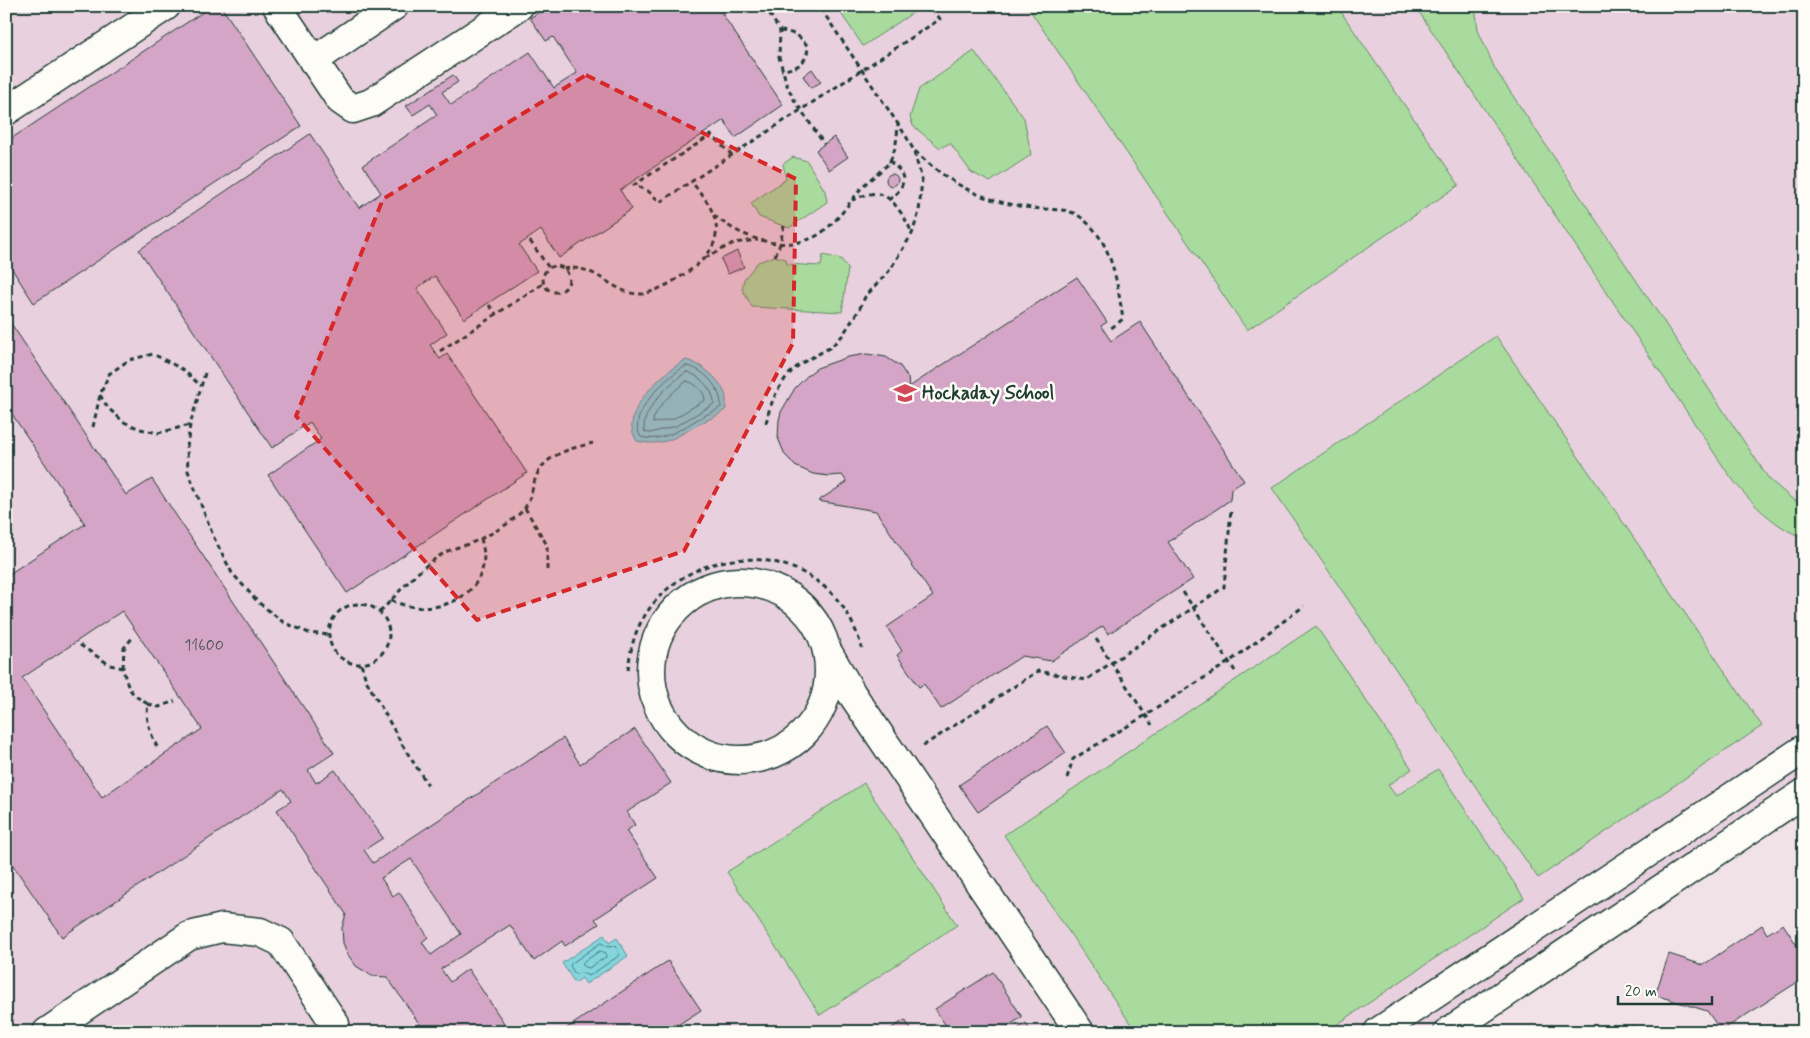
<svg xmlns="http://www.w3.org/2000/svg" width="1810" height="1038" viewBox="0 0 1810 1038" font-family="Mynerve,sans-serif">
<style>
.built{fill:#e8d0de}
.green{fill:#a8db9d;stroke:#648c68}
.water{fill:#84d5dd;stroke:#5c9899}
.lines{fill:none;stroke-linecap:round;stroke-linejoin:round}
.shore{stroke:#477a78;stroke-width:1}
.building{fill:#d4a5c6;stroke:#1f3d34;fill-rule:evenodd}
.minor-casing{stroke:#1f3d34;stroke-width:31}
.path{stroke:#1f3d34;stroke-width:3;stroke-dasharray:5 4;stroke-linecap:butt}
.minor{stroke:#fdfcf7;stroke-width:28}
.marked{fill:#d62828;fill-opacity:0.2;stroke:#d62828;stroke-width:4;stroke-dasharray:10 6;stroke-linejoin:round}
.labels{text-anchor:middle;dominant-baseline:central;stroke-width:5;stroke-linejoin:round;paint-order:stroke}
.number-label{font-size:16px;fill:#4c5758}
.poi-label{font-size:19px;font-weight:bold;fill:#1f3d34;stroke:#fdfcf7;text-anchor:start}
</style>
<rect width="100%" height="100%" fill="#f1e2e8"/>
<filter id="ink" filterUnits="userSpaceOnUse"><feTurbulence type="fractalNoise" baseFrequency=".02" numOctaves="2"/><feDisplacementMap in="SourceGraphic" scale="10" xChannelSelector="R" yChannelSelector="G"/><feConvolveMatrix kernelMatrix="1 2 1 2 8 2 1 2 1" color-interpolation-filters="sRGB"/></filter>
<g filter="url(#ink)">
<!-- built -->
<path class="built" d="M6,6H1804V781L1423,1032H6Z"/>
<!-- green -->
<g class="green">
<path d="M836,6H923L863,46Z"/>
<path d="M1027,6H1337L1459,185L1247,330Z"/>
<path d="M1415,6H1475L1478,30L1495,69L1769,479L1791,498L1804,506V538C1772,526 1747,499 1727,472Z"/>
<path d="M974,51L1024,118L1031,155L990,182L971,172L950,143L940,148L913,126L910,117L919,89Z"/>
<path d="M793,157L807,161L825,191L827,202L789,228L759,217L751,203L786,179L783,164Z"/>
<path d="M823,255L841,259L848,269L842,312L752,307L742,289L744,279L758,262L775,256L786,259L787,264L821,266Z"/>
<path d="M1496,336L1762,726L1538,878L1272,488Z"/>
<path d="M1316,626L1412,769L1388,785L1396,796L1438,769L1524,898L1326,1032H1136L1004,835Z"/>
<path d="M864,783L957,925L820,1015L727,872Z"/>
</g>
<!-- water -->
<g class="water">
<path d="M686,360C702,364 722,380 726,397C726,400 726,405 726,409C718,416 709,419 699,424C678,436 663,448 637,441C634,436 631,430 632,423C634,399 666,370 686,360Z"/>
<path d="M604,935L609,943L617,938L628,956L586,984L582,978L575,983L562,963Z"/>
</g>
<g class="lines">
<!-- shore -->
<g class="shore">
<path d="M686,366C704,368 722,389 721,407C714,412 707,414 700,418C682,428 663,443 641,437C625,415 668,375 686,366Z"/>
<path d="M687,372C699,374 715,392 714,404L676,426L650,433L645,432C638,413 672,380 687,372Z"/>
<path d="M687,381C695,383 705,392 705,400L673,419L653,423C652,411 676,388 687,381Z"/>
<path d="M601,943L608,947L616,946L620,955L589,976L582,973L575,974L570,966L571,964Z"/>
<path d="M600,951L606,953V957L589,968L583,966V963Z"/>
</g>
</g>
<!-- building -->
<g class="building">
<path d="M212,6H221L301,126L34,303L6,260V142Z"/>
<path d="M548,6H717L783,105L735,138L724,120L620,190L632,209L559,258L541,230L519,245L537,271L464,319L435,276L417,288L447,333L430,345L440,359L447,354L527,473L347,593L268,475L321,439L310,422L272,448L139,250L310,134L359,208L381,193L363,165L437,115L430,104L413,115L406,106L453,75L458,82L442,92L451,105L530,52L554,88L577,73L553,37L546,41L530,18Z"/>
<path d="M812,69L821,82L811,88L803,76Z"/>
<path d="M834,137L848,157L829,170L816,150Z"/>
<circle cx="892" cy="180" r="6"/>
<path d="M737,251L744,267L728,274L721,259Z"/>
<path d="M1077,277L1107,322L1101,326L1111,341L1140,322L1244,481L1231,489L1230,500L1168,542L1193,579L1108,634L1103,626L1051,661L1022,656L941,709L924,684L919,687L897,655L902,651L887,627L933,596L876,511L818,501L847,482L842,475L829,476L813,474L795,466L791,461L785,455L778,438L779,420L781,412L795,388L809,374L817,368L848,357L867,354L886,357L900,366L908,378L909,387Z"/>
<path d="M6,316L126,495L152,479L334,753L308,770L316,783L335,770L383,838L364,850L373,863L563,738L580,764L635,729L671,783L627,812L635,825L626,831L658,878L595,919L599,924L565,946L562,941L534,961L510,925L441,969L450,982L468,969L510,1032H425L387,977L372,976L356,966L348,955L343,943L342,928L346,914L277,810L291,801L283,789L62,937L6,855V576L85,524L6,405ZM122,611L202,729L102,797L22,678ZM411,859L461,934L431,955L422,942L428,937L399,892L393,896L381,878Z"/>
<path d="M1047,726L1066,753L978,812L959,785Z"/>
<path d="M1783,924L1804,956V978L1721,1031L1707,1011L1655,995L1669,954L1703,965L1762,925L1767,934Z"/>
<path d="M668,961L701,1010L667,1032H561Z"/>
<path d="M993,972L1022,1017L999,1032H950L935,1009Z"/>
<path d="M905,1020L913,1032H885Z"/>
<path d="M1026,1023L1031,1032H1013Z"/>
<path d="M1633,1025L1637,1032H1623Z"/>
</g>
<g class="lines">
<defs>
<g id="minor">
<path d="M277,6L340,100L353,109L371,103L519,6"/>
<path d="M313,61L394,6"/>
<path d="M6,111L166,6"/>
<circle cx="740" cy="671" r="89"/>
<path d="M829,654L852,694L1080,1032"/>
<path d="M47,1032L189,936L222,928L260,932L281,942L335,1024L336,1032"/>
<path d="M1378,1032L1804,749"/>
<path d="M1448,1032L1804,793"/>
</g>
</defs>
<!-- minor casing -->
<use href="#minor" class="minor-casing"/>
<!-- path -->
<g class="path">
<path d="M765,6L780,31L779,57L787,85L793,98L824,144"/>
<path d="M780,31C793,32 801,36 808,47C807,63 797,69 781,70"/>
<path d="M915,151C952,186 982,201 1032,208C1050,211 1068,206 1083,219C1113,243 1117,283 1123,319L1110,329"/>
<path d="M732,155L711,135L634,185L648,191L660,202L940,19L931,6"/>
<path d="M889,161C908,174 907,186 890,199"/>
<path d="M852,200C860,197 870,192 879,194C893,196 907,221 912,233"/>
<path d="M714,215C741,239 789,255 821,233C838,221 849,203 862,187C869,180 877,174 885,167C896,156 897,138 898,124"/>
<path d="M530,241L549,268"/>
<path d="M775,256L780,244L784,226"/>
<path d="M705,258L734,243L758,240"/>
<circle cx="556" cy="279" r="13"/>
<path d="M564,269C596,262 613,296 642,294C655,292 669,284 680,277C726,249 727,220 691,182"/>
<path d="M489,305L496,314"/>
<path d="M440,351L544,283"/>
<path d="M205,373L190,425L187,447L188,471L214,538L232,573L258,602L283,622L309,633L329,635"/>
<path d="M100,395L108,408L124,422L140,429L158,433L190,425"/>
<path d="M766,423L770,407L777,391L787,376L800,364L831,347L842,336L859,310L865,297L889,271L912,234L919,212L922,179L913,149L906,136L819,6"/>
<path d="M93,427L100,395L109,374L129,360L153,354L182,369L201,386"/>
<path d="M525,508L547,545V574"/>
<path d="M1183,592L1235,671"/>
<path d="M391,600C435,622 498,594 481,539"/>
<circle cx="359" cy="634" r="30"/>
<path d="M380,612C401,590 420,566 448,551C454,548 462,546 469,544C488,536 511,524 524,509C531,500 532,487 536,477C545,454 572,448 593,443"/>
<path d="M1096,639L1152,725"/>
<path d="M80,645L110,665L123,668C127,688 130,694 148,704C145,721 151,734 158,749"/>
<path d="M361,664L366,680L403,746L428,785"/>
<path d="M123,668L124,648L133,637"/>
<path d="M628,670C630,653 633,637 641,622C678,554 770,538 828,590C845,605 855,626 862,648"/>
<path d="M148,704L159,707L175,701"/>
<path d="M923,746L1038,671L1086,680L1224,587L1231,510"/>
<path d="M1067,778L1073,759L1146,715L1229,662L1304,606"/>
</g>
<!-- minor -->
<use href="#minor" class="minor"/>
</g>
</g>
<!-- marked area -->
<path class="marked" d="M586,75L796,179L793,343L684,551L477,620L296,416L383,199Z"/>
<!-- icons -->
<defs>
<symbol id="school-bare" viewBox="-9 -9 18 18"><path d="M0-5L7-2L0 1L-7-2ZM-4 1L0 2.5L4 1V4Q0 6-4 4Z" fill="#d1495b" stroke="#fdfcf7" stroke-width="2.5" paint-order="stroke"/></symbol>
</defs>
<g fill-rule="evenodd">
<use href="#school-bare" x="889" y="377" width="32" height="32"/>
</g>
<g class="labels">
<!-- number labels -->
<g class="number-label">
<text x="204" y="645">11600</text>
</g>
<!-- poi labels -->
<g class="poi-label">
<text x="922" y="393">Hockaday School</text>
</g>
</g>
<!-- margin -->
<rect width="1810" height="1038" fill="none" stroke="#fdfcf7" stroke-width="25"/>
<rect x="12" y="12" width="1785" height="1013" fill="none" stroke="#1f3d34" stroke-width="2" filter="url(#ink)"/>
<!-- scale -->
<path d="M1618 996v8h94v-8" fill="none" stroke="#1f3d34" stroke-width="2.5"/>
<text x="1625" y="996" font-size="15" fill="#1f3d34" stroke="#fdfcf7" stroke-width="4" paint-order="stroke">20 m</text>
</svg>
